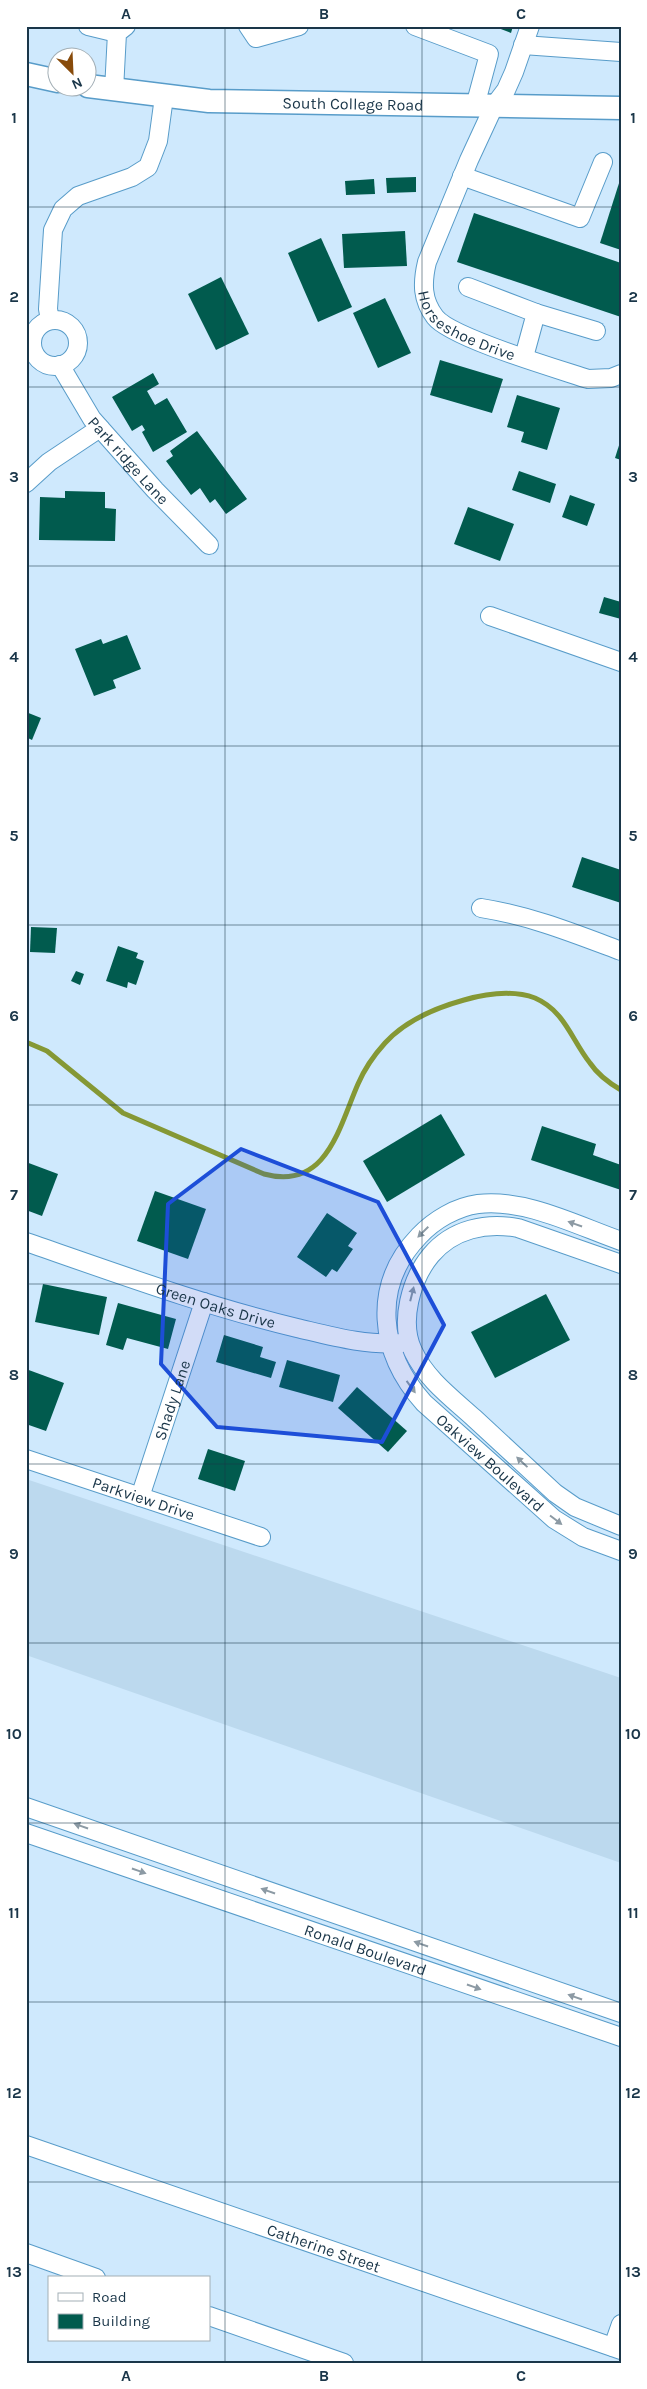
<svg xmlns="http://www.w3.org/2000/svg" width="647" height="2389" viewBox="0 0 647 2389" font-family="Karla,sans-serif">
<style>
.built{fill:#bcd9ee}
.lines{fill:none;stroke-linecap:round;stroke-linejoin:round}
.stream{stroke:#859835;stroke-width:5}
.building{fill:#015b4e}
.minor-casing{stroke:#589cc9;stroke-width:20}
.major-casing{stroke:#589cc9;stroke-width:25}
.minor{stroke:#fff;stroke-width:18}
.major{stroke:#fff;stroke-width:22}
.oneway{fill:#8c9aa4}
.marked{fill:#1d4ed8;fill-opacity:0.2;stroke:#1d4ed8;stroke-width:4;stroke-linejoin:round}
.grid{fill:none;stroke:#1a3649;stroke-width:1;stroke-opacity:0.55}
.labels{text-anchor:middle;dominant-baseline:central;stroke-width:5;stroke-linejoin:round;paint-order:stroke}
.street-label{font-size:16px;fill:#1a3649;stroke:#fff}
.neatline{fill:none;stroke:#1a3649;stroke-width:2}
.grid-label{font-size:16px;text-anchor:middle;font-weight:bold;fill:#1a3649}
</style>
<rect width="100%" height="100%" fill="#cfe9fd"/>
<!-- built -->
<path class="built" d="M26,1479L621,1678V1863L26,1655Z"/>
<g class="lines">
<!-- stream -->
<path class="stream" d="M26,1042L47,1051L123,1113L264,1174C327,1191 339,1127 358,1084C364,1070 375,1054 385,1043C406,1020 435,1008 464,1000C485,994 513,990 535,998C565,1011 571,1039 590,1063C598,1075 609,1083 621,1090"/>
</g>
<!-- building -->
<g class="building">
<path d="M493,26H513L511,33Z"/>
<path d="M416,177V192L387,193L386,178Z"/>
<path d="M374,179L375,194L346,195L345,181Z"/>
<path d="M620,180H621V250L600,243Z"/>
<path d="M474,213L621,263V317L457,262Z"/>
<path d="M405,231L407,266L344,268L342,234Z"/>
<path d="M321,238L352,307L318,322L288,253Z"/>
<path d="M221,277L249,334L216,350L188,294Z"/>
<path d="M385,298L411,353L378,368L353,313Z"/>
<path d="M440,360L503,379L492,413L430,395Z"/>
<path d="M153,373L159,384L147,391L155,405L167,398L187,432L153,452L142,432L145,430L142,425L132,431L112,397Z"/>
<path d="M517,395L560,408L547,450L521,442L524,432L507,427Z"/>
<path d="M197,431L247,499L226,514L215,499L210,503L200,488L191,495L166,461L173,456L170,451Z"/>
<path d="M621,439V460L615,458Z"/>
<path d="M519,471L556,484L550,503L512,490Z"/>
<path d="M65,491L105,492V508L116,509L115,541L39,540L40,497L65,498Z"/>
<path d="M570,495L595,504L587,526L562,517Z"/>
<path d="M468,507L514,524L500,561L454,544Z"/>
<path d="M604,597L621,602V619L599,613Z"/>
<path d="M127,635L141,669L113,680L116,688L94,696L75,649L101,639L103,644Z"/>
<path d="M26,712L41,718L32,740L26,737Z"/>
<path d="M582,857L621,870V903L572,887Z"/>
<path d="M31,927L57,928L55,953L30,952Z"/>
<path d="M118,946L138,953L136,958L144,961L136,985L128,982L127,988L106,981Z"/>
<path d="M76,971L84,974L80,985L71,981Z"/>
<path d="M441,1114L465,1155L387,1202L363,1161Z"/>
<path d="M542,1126L596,1144L593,1155L621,1165V1190L531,1160Z"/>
<path d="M26,1162L58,1174L42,1216L26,1210Z"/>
<path d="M155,1191L206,1209L188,1259L137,1241Z"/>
<path d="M327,1213L357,1233L348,1246L353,1249L337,1272L332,1269L326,1277L297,1257Z"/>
<path d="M43,1284L107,1297L99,1335L35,1322Z"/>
<path d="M546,1294L570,1340L495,1378L471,1332Z"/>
<path d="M118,1303L176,1319L168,1349L127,1338L123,1350L106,1345Z"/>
<path d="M224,1335L263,1347L260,1357L276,1362L271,1378L216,1362Z"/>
<path d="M287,1360L340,1375L333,1402L279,1387Z"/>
<path d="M26,1369L64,1383L46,1431L26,1424Z"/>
<path d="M357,1387L407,1431L388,1452L338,1408Z"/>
<path d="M208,1449L245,1461L235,1491L198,1479Z"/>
</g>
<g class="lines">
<defs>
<g id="minor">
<path d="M88,26L117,33"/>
<path d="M248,26L256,38L299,26"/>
<path d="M415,26L489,54L475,106"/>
<path id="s1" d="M530,26L514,72L506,90L494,106L469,160L427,262C422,283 422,300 435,317C451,338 558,369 588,379L611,378L621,374"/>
<path d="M523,45L621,52"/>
<path d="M114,90L117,33L126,26"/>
<path d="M462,176L580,218L603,162"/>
<path d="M468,287L536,313L524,357"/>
<path d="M536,313L596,331"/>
<path d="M50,320L48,309L53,230L63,209L78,196L132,177L148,167L158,141L164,97"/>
<circle cx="55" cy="343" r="23"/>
<path id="s2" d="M60,365L92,419L155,490L209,545"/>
<path d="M26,483L49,462L100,428"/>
<path d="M490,616L621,662"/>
<path d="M481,908C531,916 573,933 621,951"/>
<path id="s3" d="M621,1241C578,1226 524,1198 478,1204C456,1207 434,1220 419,1236C371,1286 379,1353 424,1403L554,1519L583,1537L621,1551"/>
<path id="s4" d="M26,1242C116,1273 205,1306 297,1328C331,1336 366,1346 402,1343"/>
<path d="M621,1264L518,1228C486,1222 453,1229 431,1255C411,1279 399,1322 413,1351C426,1379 452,1398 474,1418C501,1443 528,1468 555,1493L575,1507L621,1526"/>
<path id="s5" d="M26,1459L261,1537"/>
<path id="s6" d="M140,1497L204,1302"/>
<path d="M26,1807L621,2013"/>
<path id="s7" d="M26,1833L621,2037"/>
<path id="s8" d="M26,2145L621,2350"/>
<path d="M26,2253L96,2278"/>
<path d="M209,2316L344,2363"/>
<path d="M613,2347L621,2324"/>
</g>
<g id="major">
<path d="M26,74L58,81"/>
<path id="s9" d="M88,86L209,101L621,108"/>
</g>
</defs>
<!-- minor casing -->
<use href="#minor" class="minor-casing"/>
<!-- major casing -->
<use href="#major" class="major-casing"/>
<!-- minor -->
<use href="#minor" class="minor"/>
<!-- major -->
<use href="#major" class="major"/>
</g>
<!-- one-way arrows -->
<defs><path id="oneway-solid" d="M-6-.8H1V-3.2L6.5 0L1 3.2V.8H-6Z" transform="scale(1.25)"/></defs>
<g class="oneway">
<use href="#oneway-solid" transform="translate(575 1224) rotate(-161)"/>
<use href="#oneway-solid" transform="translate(423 1232) rotate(135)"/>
<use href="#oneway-solid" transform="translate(412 1294) rotate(-76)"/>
<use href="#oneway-solid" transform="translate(411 1387) rotate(54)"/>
<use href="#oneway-solid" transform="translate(522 1462) rotate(-137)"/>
<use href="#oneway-solid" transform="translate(556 1520) rotate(37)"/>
<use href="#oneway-solid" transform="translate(81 1826) rotate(-161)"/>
<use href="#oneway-solid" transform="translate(139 1871) rotate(19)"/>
<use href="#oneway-solid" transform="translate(268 1891) rotate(-161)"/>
<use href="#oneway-solid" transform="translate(421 1944) rotate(-161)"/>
<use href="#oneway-solid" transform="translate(474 1987) rotate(19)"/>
<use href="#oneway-solid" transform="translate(575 1997) rotate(-161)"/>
</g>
<!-- marked area -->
<path class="marked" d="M241,1149L378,1202L444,1325L382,1442L217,1427L161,1364L168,1204Z"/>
<!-- grid -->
<path class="grid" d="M225,26V2363M422,26V2363M26,207H621M26,387H621M26,566H621M26,746H621M26,925H621M26,1105H621M26,1284H621M26,1464H621M26,1643H621M26,1823H621M26,2002H621M26,2182H621"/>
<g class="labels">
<!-- street labels -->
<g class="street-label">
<text stroke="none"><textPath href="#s9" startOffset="266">South College Road</textPath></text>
<text stroke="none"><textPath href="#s1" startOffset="346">Horseshoe Drive</textPath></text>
<text stroke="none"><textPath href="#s2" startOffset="118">Park ridge Lane</textPath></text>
<text stroke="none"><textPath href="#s4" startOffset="200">Green Oaks Drive</textPath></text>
<text stroke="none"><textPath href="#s6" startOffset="102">Shady Lane</textPath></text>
<text stroke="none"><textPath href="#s3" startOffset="492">Oakview Boulevard</textPath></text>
<text stroke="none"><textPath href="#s5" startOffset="124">Parkview Drive</textPath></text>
<text stroke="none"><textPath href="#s7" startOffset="359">Ronald Boulevard</textPath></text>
<text stroke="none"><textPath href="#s8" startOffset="315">Catherine Street</textPath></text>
</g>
</g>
<!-- border -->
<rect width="647" height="2389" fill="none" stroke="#ffffff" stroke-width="55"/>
<!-- legend -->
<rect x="48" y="2276" width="162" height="65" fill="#ffffff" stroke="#a3afb6"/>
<rect x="58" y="2293" width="25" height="8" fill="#ffffff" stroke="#a3afb6"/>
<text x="92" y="2302" font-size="15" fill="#1a3649">Road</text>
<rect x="58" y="2314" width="25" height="15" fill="#015b4e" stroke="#a3afb6"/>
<text x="92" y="2326" font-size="15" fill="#1a3649">Building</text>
<!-- north arrow -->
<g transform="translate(72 72) rotate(156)"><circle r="24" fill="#ffffff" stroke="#a3afb6"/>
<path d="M0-4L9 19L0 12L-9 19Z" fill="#884b0b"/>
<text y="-8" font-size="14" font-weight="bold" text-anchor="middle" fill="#1a3649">N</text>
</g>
<rect x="28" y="28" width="592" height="2334" class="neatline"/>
<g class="grid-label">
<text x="126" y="19">A</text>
<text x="324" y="19">B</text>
<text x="521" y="19">C</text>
<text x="14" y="123">1</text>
<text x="633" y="123">1</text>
<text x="14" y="302">2</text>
<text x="633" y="302">2</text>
<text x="14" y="482">3</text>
<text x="633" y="482">3</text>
<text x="14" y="662">4</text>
<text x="633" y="662">4</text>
<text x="14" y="841">5</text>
<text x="633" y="841">5</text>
<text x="14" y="1021">6</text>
<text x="633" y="1021">6</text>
<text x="14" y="1200">7</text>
<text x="633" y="1200">7</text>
<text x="14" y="1380">8</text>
<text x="633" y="1380">8</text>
<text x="14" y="1559">9</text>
<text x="633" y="1559">9</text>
<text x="14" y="1739">10</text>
<text x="633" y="1739">10</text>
<text x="14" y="1918">11</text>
<text x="633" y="1918">11</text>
<text x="14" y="2098">12</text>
<text x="633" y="2098">12</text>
<text x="14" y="2277">13</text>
<text x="633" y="2277">13</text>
<text x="126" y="2381">A</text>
<text x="324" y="2381">B</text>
<text x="521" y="2381">C</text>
</g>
</svg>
